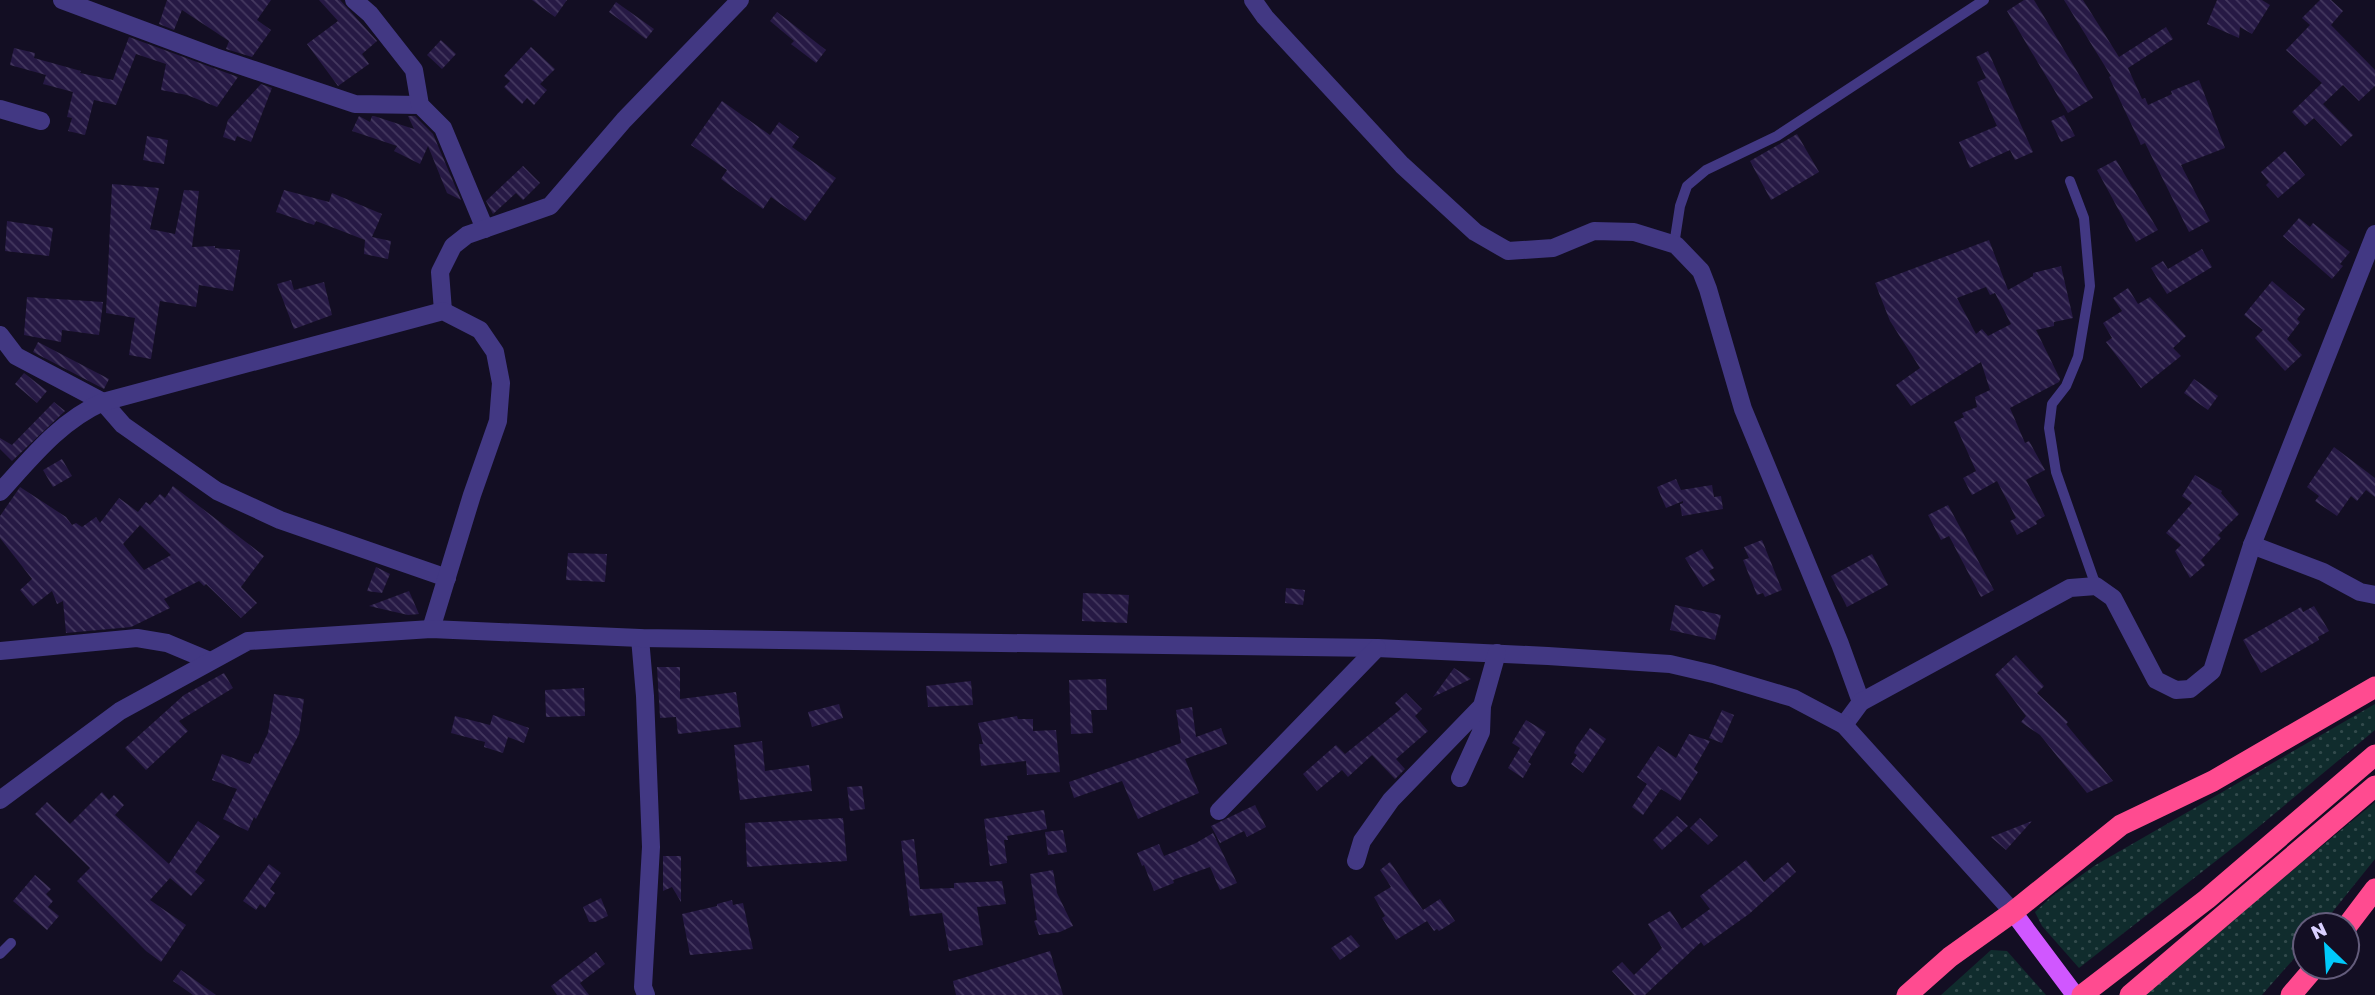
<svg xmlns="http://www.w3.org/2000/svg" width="2375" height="995" viewBox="0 0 2375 995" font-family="'Golos Text',sans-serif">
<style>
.grass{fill:url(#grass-dots)}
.building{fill:url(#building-back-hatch);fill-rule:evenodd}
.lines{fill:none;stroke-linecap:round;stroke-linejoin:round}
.service{stroke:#423883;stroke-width:10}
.minor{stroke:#423883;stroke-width:18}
.primary{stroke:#d057ff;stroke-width:18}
.motorway{stroke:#ff4b90;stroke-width:21}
</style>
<defs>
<pattern id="grass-dots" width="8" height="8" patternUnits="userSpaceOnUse" patternTransform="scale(1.75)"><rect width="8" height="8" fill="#102c2d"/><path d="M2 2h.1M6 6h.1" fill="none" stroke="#324a4c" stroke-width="1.8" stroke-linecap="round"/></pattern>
<pattern id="building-back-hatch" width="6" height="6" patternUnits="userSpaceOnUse" patternTransform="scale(1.75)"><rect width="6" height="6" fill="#261944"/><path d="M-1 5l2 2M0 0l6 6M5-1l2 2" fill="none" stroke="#453960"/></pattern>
</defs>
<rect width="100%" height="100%" fill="#130e23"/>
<!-- grass -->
<g class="grass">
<path d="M2375,704V730L2244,839L2079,968L2042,926L2035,912L2051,897L2094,866Z"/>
<path d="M2375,802V859L2322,925H2305V946L2262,995H2142Z"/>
<path d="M1991,950L2007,951L2046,995H1941Z"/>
</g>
<!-- building -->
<g class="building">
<path d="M167,0H271L257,20L271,30L252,57L226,49L229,41L182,10L174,30L159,24Z"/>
<path d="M319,0H340L377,41L362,54L369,64L338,86L307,44L338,21Z"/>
<path d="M532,0H567L555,17Z"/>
<path d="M2024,0H2034L2093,98L2068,113L2007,11Z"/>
<path d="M2064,0H2083L2119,57L2166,27L2173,39L2128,68L2142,99L2145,98L2148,105L2172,94L2171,91L2199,80L2225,148L2181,165L2210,221L2189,232L2145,143L2141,145L2109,77L2111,76Z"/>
<path d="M2217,0H2262L2270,5L2252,34L2240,27L2239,38L2207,24Z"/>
<path d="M2320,0H2331L2343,11L2331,25L2375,70V86L2359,101L2343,85L2323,104L2353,135L2341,146L2314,118L2305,126L2292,112L2322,83L2286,50L2310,25L2302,18Z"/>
<path d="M616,2L654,29L646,39L609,12Z"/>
<path d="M777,12L826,50L816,63L791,44L794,41L770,21Z"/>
<path d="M129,37L238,77L217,107L187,95L161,90L166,64L136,54L116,105L94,100L85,135L68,131L72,118L67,117L73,92L43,84L46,75L10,65L14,48L35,53L34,58L81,71L80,73L113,80Z"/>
<path d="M441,40L456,54L442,69L427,55Z"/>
<path d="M531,47L555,69L540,84L547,90L534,105L527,98L522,104L504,87L510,81L504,76Z"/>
<path d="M1988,51L2033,152L2015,160L2010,150L1970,168L1959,142L1997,126L1977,82L1986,78L1976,57Z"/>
<path d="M261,84L272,88L251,142L237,136L235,141L223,137L228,120Z"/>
<path d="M722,101L770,135L779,122L799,137L792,147L836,178L805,221L771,197L763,209L721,179L727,170L691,145Z"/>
<path d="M2064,115L2075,136L2061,142L2051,121Z"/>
<path d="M359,116L370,122L372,116H374L414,129L408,116H415L433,134L461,200L447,193L428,146L420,164L394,151L397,146L352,131Z"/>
<path d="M1797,134L1819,172L1771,200L1750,161Z"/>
<path d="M147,136L168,140L164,164L143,160Z"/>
<path d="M2285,151L2305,175L2278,198L2266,185L2269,182L2261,172Z"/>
<path d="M2116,160L2158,230L2136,242L2097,170Z"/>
<path d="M523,166L540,183L523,200L516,193L493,214L486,201Z"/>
<path d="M112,184L159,188L150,229L175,234L184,190L199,191L192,247L215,246V248L240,250L233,291L199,285L196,307L160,301L151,359L129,355L135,318L106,313Z"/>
<path d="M284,190L329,202L332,193L382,214L372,237L391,241L388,259L364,254L365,240L316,221L314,225L276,212Z"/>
<path d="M2299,218L2310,227L2313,223L2350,252L2340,264L2343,266L2332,279L2283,236Z"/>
<path d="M7,221L53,228L49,256L5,251Z"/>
<path d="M1989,240L2008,290L2033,276V273L2061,266L2073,318L2054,322V326L2036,330L2060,379L2059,382L2010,408L2025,443L2029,441L2045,470L2026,480L2045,516L2036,521L2037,524L2017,535L2010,521L2016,518L1997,481L1972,495L1963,478L1976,471L1954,422L1964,417L1962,413L1977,407L1975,397L1990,390L1981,362L1911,406L1896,385L1920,368L1890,321L1875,283ZM1986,287L1990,295L1995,293L2011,324L1988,336L1982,329L1976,334L1957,298Z"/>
<path d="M2202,249L2212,267L2167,294L2151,268L2163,261L2168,269Z"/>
<path d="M291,280L294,290L324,282L332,315L294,329L277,284Z"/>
<path d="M2272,281L2305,309L2297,319L2300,322L2287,339L2302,355L2285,371L2255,338L2263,330L2244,315Z"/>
<path d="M2128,288L2138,304L2150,297L2186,336L2173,348L2181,356L2141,388L2106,342L2112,338L2103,323L2122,311L2113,298Z"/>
<path d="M27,297L103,302L99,335L62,330L61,342L24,335Z"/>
<path d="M38,342L109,379L104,389L33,352Z"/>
<path d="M24,373L47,391L37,403L15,384Z"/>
<path d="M2194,379L2218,396L2208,410L2184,393Z"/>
<path d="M54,402L65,411L12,461L0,449V438L12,445Z"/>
<path d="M2334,447L2375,478V497L2366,490L2357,501L2351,496L2337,516L2315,501L2319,496L2307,487Z"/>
<path d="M62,459L72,476L53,487L43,470Z"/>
<path d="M2195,475L2222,491L2221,493L2239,514L2218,535L2221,538L2201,560L2205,565L2190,578L2175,551L2181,545L2166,533L2192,503L2182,496Z"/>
<path d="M1676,479L1681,490L1712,485L1714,497L1721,496L1723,509L1682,516L1680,504L1683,503V501L1666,508L1657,487Z"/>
<path d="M173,486L264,556L241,587L257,603L241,618L206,584L204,586L199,581L164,599L170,608L131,627L66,633L63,601L57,604L52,591L33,606L20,590L32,579L0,538V516L20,487L66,517L72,525L76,523L82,527L96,517L100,523L119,498L138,512L146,502L150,505L160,494L165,498ZM140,525L171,555L144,570L123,544Z"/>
<path d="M1948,505L1994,590L1981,597L1949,536L1941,540L1928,515Z"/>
<path d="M1762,540L1782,590L1765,597L1763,593L1757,595L1743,560L1749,558L1744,547Z"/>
<path d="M1702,549L1714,568L1709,571L1715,580L1703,587L1685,558Z"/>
<path d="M568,553L607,554L605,582L566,580Z"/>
<path d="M1872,554L1888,585L1847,607L1831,576Z"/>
<path d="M376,567L390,574L382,593L367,591Z"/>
<path d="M1286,588L1305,590L1303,605L1285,603Z"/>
<path d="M409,591L419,614L408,615L369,606Z"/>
<path d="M1083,593L1129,595L1127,623L1082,621Z"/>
<path d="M1675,605L1721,615L1715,640L1670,630Z"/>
<path d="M2314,606L2329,631L2318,637L2319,640L2261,673L2243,640L2301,607L2303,612Z"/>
<path d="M2016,655L2044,686L2037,693L2068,722L2066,724L2113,781L2087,793L2040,735L2021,722L2026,716L1995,675Z"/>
<path d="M657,667H680V699L736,692L741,727L678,734L676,717L660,718Z"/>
<path d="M1454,668L1471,679L1433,697Z"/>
<path d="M224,673L233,688L179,721L188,731L146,770L125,748L184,695Z"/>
<path d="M1106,679L1107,710H1091L1093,733L1071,734L1069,680Z"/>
<path d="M971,681L973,705L928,707L926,686Z"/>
<path d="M584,688L585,716L546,717L545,690Z"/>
<path d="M1406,693L1422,709L1415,716L1428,731L1396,759L1405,769L1395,779L1372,755L1348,777L1342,770L1317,791L1303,774L1336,745L1345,754L1401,709L1395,703Z"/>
<path d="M274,694L304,699L299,734L256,819L254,817L248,831L223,819L237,789L212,780L222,754L250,764L255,753L258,754L268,733Z"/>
<path d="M839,704L843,718L812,727L808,712Z"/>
<path d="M1192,707L1196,737L1221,728L1227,744L1185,759L1199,793L1138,819L1122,781L1074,798L1069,782L1181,743L1176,710Z"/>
<path d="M1722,710L1734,715L1722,743L1709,738Z"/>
<path d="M493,715L529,728L524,743L508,737L503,753L484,747L485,742L451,733L455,716L490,725Z"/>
<path d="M1017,716L1018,719H1033V731L1056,730L1060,772L1027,775L1026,761L981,766L979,744H983L978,723Z"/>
<path d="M1526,720L1546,732L1528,762L1531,764L1523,778L1508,768L1520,748L1512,743Z"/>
<path d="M1590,728L1606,739L1583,773L1571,764L1577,755L1574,753L1577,746Z"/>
<path d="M1689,734L1710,741L1694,769L1698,772L1680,801L1661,789L1643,815L1632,807L1647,784L1637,777L1658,746L1676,758Z"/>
<path d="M762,741L765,771L809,765L812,791L740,800L734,745Z"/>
<path d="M862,786L865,809L850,811L847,787Z"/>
<path d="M102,792L109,800L114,795L124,805L115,815L169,864L198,821L220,836L195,872L205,880L191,896L170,878L150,900L186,925L161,962L146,951L77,881L90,868L35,814L47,802L70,824Z"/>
<path d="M1255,805L1266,827L1247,837L1244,831L1220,843L1211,826Z"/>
<path d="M1044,810L1047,829L1007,836L1008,840H1004L1007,863L990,866L984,819Z"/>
<path d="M1677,816L1688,826L1662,850L1653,840Z"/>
<path d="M843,818L847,861L747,867L745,823Z"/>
<path d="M1700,818L1718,836L1708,845L1690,828Z"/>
<path d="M2032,821L2006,850L1991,837Z"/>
<path d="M1063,830L1067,852L1048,855L1045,832Z"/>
<path d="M1213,833L1237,883L1220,890L1210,867L1173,880L1174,883L1154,891L1144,865L1142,866L1137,853L1159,844L1164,856L1196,843Z"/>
<path d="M914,839L920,889L954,888V883L1002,881L1006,904L977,907L983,945L949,951L942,913L910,916L901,841Z"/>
<path d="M663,856H681V902L672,887L663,891Z"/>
<path d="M1746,860L1764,882L1788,862L1796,872L1749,914L1704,946L1701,942L1645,995H1634L1612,971L1622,962L1634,975L1662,948L1648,924L1670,911L1682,929L1710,909L1700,896Z"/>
<path d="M1390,862L1423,910L1440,899L1455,921L1439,931L1437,929L1434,931L1427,921L1396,940L1382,918L1385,916L1374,897L1391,887L1380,870Z"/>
<path d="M269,864L281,873L270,889L275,893L265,908L260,904L256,910L243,901Z"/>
<path d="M1053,870L1057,893L1073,926L1060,932L1039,935L1034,921L1037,920L1030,874Z"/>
<path d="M35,875L51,889L46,894L53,901L48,907L59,916L47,930L13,901Z"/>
<path d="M601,898L608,916L595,922H589L583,907Z"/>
<path d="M732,900L733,905L743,903L753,949L690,955L682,914L717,906V904Z"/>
<path d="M1351,935L1360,946L1340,960L1331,948Z"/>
<path d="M1050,951L1063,995H956L953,981Z"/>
<path d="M596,952L605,964L580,983L589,995H557L551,986Z"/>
<path d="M181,970L216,995H193L173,981Z"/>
</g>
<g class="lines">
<!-- service -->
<g class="service">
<path d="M2070,181L2084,218L2090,286L2078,357L2066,386L2052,404L2049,428L2056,472L2096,586"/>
<path d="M1674,245L1680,206L1687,186L1706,170L1777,136L1984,0"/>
<path d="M0,954L11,943"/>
</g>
<!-- minor -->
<g class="minor">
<path d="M62,0L215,57L355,104L420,105"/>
<path d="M354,0L370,14L414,70L420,105L443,128L485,229"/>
<path d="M1253,0L1265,17L1402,165L1475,232L1508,251L1553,248L1594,231L1634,232L1676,245L1701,271L1708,289L1743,409L1840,644L1861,702"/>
<path d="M0,109L41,121"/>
<path d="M443,311L440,272L453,246L467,235L550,206L624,120L740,0"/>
<path d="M0,335L16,356L103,402L123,425L217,491L280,520L447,578"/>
<path d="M0,492C31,458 60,421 103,402L443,311L480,330L495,352L501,383L498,421L472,495L431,629"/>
<path d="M2252,545L2323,572L2360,592L2375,595"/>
<path d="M640,638L645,696L651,847L643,987L646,995"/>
<path d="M0,651L137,638L167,643L210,661"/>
<path d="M1844,725L1861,702L2070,588L2096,586L2113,598L2156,680L2176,690L2190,689L2212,671L2252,545L2375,234"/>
<path d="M1460,778L1481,732L1482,706"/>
<path d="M0,800L120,711L248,641L431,629L640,638L1377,648L1548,656L1670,664L1713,674L1793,698L1844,725L2013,912"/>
<path d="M1219,811L1377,648"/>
<path d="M1356,861L1362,841L1391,800L1482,706L1497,653"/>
</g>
<!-- primary -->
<path class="primary" d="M2013,912L2075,995"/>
<!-- motorway -->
<g class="motorway">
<path d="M2347,926L2375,889"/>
<path d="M1907,995L1950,957L2013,912L2121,825L2213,781L2375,687"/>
<path d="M2082,995L2207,899L2375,755"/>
<path d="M2130,995L2375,786"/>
<path d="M2291,995L2315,967"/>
</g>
</g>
<!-- north arrow -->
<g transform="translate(2326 946) rotate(335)"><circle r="33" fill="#130e23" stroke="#635c7b" stroke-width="2"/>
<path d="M0-5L12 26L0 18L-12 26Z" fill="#00cafb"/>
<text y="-10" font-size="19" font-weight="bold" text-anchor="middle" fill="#dad0ff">N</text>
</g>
</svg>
